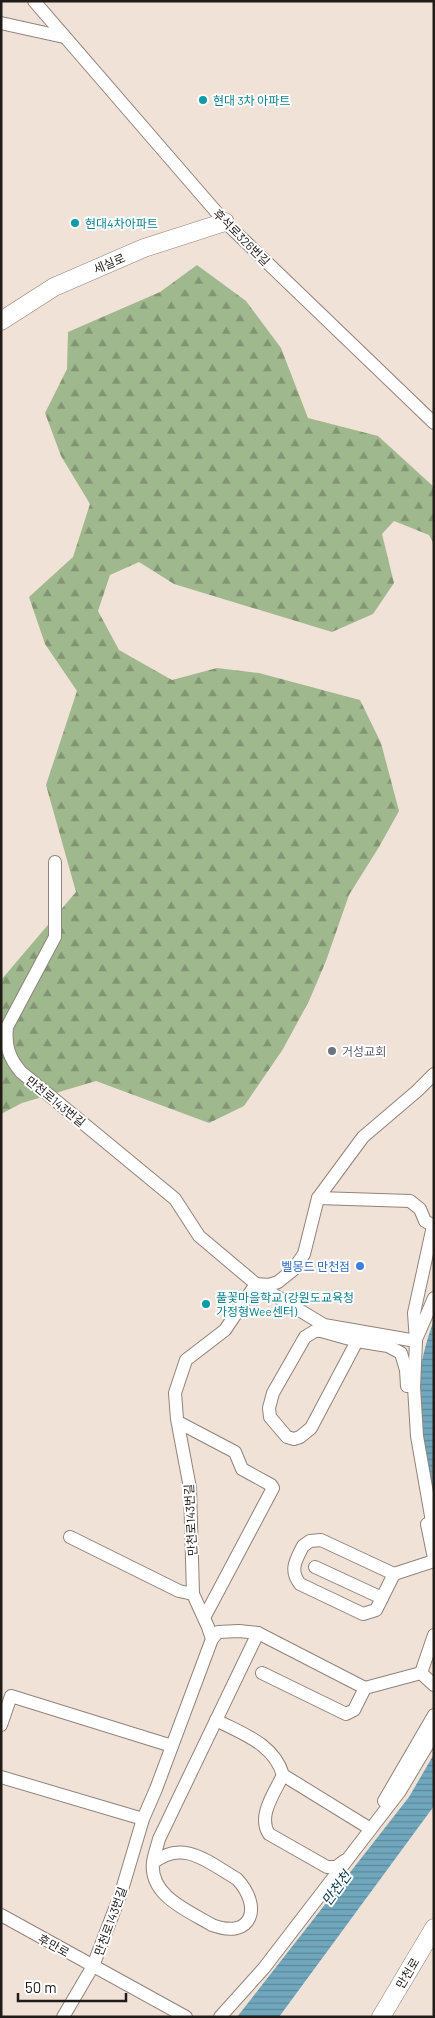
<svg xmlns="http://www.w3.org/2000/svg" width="435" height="2018" viewBox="0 0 435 2018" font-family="Barlow,'Noto Sans KR',sans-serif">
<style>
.forest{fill:url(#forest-firs)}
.water{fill:url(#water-rules)}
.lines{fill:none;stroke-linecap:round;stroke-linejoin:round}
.street-casing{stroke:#91837a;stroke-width:14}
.secondary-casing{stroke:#91837a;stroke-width:19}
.street{stroke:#fff;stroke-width:12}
.secondary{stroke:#fff;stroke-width:18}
.culture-dot{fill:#0f9aa8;stroke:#fff;stroke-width:2}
.worship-dot{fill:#6b7280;stroke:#fff;stroke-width:2}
.shop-dot{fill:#3f7fe0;stroke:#fff;stroke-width:2}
.labels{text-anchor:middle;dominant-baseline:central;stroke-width:4;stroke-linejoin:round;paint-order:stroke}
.culture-label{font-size:12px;fill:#0d838f;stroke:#fff;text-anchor:start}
.street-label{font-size:12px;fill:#221c19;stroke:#fff}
.worship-label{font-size:12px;fill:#5b616d;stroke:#fff;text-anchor:start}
.shop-label{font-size:12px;fill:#366cbe;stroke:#fff;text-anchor:end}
.water-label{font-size:14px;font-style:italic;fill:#07394a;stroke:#fff}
</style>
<defs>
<pattern id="forest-firs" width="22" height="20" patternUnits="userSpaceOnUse" patternTransform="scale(1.25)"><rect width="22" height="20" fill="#a0b88d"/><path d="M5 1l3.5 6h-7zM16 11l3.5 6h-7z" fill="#829572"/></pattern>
<pattern id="water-rules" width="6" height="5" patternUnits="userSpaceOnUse" patternTransform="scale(1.25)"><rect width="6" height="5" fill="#71a7bd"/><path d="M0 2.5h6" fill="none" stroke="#5c8799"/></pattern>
</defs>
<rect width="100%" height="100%" fill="#f1e2d8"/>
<!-- forest -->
<path class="forest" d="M197,265L246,301L281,348L308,418L378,436L434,487V544L429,535L394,521L382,534L394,583L373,614L332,632L174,584L139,562L110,575L98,611L119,650L172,680L217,668L259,673L360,700L381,743L399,811L379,847L349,895L326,961L309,1001L283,1049L244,1106L209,1123L96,1081L22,1103L1,1114V980L76,892L46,785L77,691L45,644L29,597L73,557L90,504L61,456L45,413L67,369L68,332L160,292Z"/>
<!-- water -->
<g class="water">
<path d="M434,1320V1505C427,1466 416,1426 418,1387C420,1365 426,1341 434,1320Z"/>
<path d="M434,1754V1806L279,2017H237L409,1797Z"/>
</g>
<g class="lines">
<defs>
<g id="street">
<path d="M34,1L225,222L434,423"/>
<path d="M1,23L64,37"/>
<path d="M55,862V937L7,1027C5,1046 9,1058 21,1072L175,1199L199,1236L256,1284L324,1325L416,1341L414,1387L417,1436L434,1533"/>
<path d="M318,1198L410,1201L420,1209L425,1221L434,1226"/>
<path d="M256,1284L269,1285L278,1282L293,1270L304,1254L318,1198L363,1137L417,1091L434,1074"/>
<path d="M417,1337L434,1298"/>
<path d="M357,1341L311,1428L300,1437L294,1439L287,1437L270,1417L269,1408L273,1393L305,1337L315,1331H321L357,1341L388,1346L401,1353L406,1370L407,1386"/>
<path d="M416,1341L414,1313L433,1226"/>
<path d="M178,1422L235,1452L242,1469L271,1485L273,1488L204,1618"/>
<path d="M427,1524L434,1558"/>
<path d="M70,1537L179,1591L193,1594"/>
<path d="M315,1567L382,1598"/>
<path d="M394,1574L376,1610L363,1614L300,1584C289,1570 296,1560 303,1546L310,1541L321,1540L394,1574L434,1561"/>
<path d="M212,1639L218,1632L239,1631L258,1633L365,1688"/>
<path d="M262,1673L346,1714L354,1710L365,1688L421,1673L434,1685"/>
<path d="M421,1673L434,1635"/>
<path d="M216,1720C243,1734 274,1744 283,1775L369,1828"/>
<path d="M1,1725L11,1696L172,1746"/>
<path d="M283,1775C275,1792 257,1816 269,1834L327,1867H336L344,1861"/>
<path d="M1,1777L143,1819"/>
<path d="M384,1801L434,1715"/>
<path d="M153,1863C183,1838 209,1863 237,1879C263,1907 252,1940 212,1925C189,1911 149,1896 153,1862C154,1855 157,1847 159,1839L258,1633"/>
<path d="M1,1915L186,2017"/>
<path d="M63,2017L93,1966L121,1893L143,1819L156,1789L212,1639L208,1627L193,1594L190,1488L177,1419L175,1393L186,1360L225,1330L256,1284"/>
<path d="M220,2017L264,1968L400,1791L434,1734"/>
</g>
<g id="secondary">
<path d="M1,321L54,287L144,248L225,222"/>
<path d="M381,2017L434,1928"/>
</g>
</defs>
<!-- street casing -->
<use href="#street" class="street-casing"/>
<!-- secondary casing -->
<use href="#secondary" class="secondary-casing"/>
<!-- street -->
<use href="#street" class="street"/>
<!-- secondary -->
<use href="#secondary" class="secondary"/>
</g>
<!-- markers -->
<g class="culture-dot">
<circle cx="203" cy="100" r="5"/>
<circle cx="75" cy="223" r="5"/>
<circle cx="206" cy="1304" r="5"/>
</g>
<circle class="worship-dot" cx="332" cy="1051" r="5"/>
<circle class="shop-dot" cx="360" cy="1266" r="5"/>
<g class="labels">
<!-- culture labels -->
<g class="culture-label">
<text x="213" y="100">현대 3차 아파트</text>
<text x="85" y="223">현대4차아파트</text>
<text x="216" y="1297">풀꽃마을학교 (강원도교육청<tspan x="216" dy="14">가정형Wee센터)</tspan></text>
</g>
<!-- street labels -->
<g class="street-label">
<text transform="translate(242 237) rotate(45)">후석로326번길</text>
<text transform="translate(109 263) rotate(-23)">세실로</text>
<text transform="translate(56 1101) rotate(39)">만천로143번길</text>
<text transform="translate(190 1520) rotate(-93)">만천로143번길</text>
<text transform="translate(110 1921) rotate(-70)">만천로143번길</text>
<text transform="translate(54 1945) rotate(29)">후만로</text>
<text transform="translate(407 1973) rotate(-59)">만천로</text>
</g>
<!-- worship labels -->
<g class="worship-label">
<text x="342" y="1051">거성교회</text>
</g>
<!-- shop labels -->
<g class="shop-label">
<text x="350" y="1266">벨몽드 만천점</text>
</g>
<!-- water labels -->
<g class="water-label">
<text transform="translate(336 1888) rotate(-54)">만천천</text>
</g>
</g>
<!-- border -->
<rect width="435" height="2018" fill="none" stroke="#221c19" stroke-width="5"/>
<!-- scale -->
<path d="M18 1993v8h108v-8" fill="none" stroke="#221c19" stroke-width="2.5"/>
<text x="25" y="1993" font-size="15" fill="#221c19" stroke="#ffffff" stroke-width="4" paint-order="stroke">50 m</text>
</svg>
